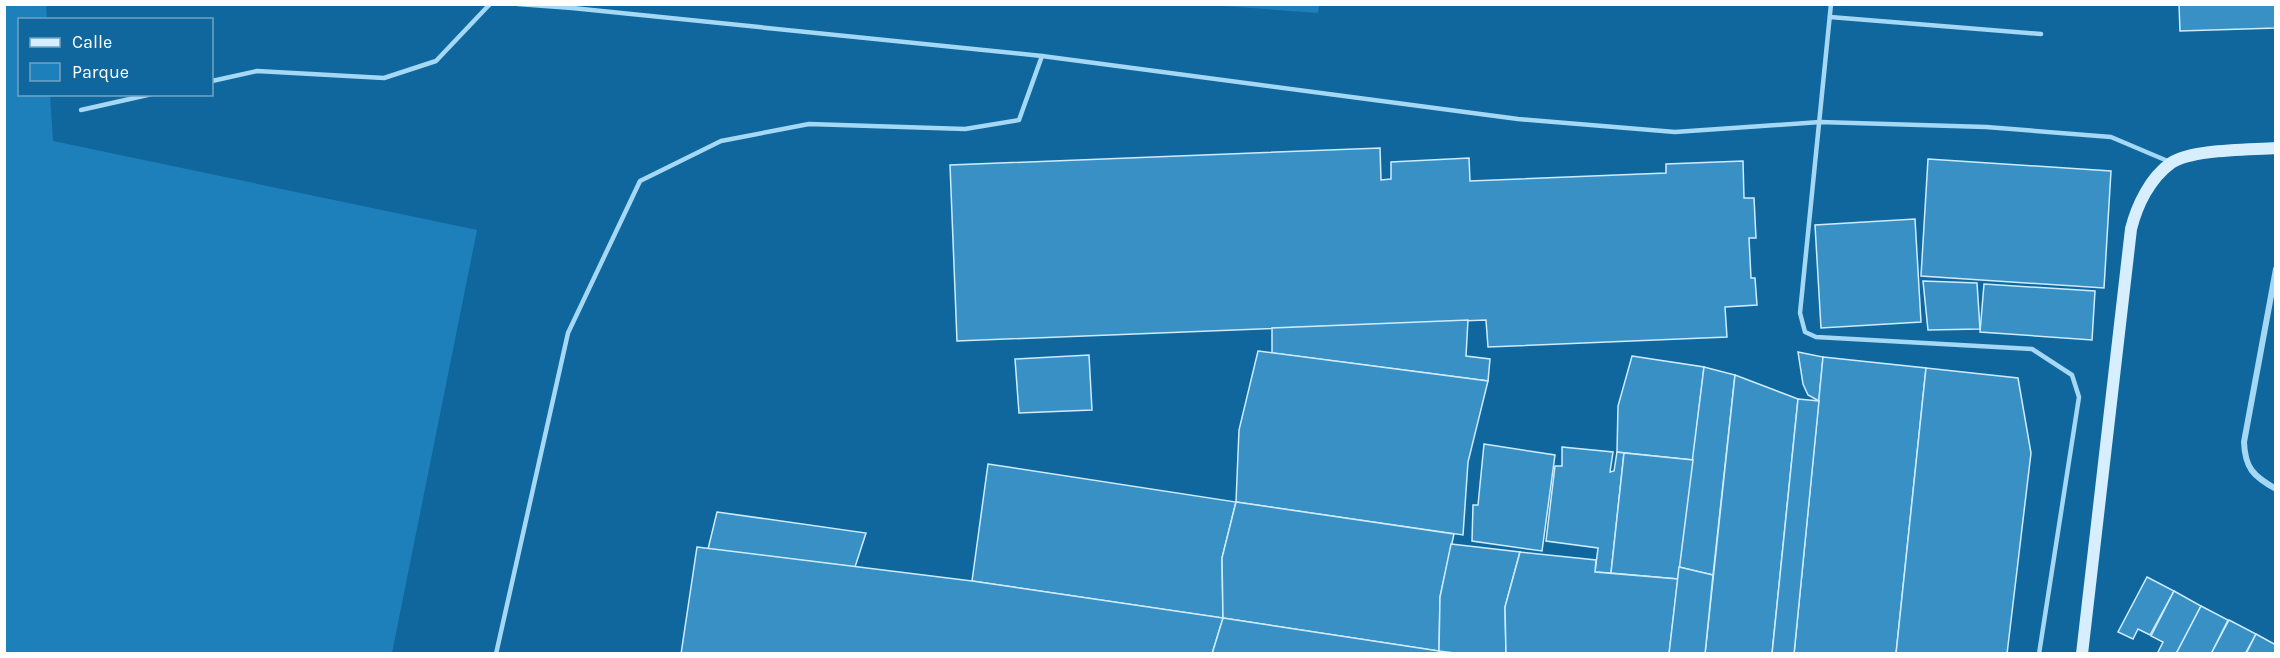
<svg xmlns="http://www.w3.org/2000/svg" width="2280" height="658" viewBox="0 0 2280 658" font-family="Karla,sans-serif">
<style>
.green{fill:#1e80bb}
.building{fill:#3990c5;stroke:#ceecfe;stroke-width:1.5}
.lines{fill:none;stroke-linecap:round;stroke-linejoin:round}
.lane{stroke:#a5d8f5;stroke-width:4.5}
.street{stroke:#a5d8f5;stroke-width:6}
.secondary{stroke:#d6eefe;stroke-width:12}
</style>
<rect width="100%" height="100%" fill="#10679d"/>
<!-- green -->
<g class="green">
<path d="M4,5H46L47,19L20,20V94L50,95L53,141L477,230L392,653H5Z"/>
<path d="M1211,5H1319L1318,13Z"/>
</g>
<!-- building -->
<g class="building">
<path d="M2179,4H2276V28L2180,31Z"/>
<path d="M1380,148L1381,180L1391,179V162L1469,158L1470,181L1666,173V164L1743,161L1744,198H1754L1756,238H1749L1751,278H1755L1757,305L1725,307L1727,337L1488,347L1486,320L957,341L950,165Z"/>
<path d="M1928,159L2111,171L2104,288L1921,276Z"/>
<path d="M1915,219L1921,322L1821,328L1815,225Z"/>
<path d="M1923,281L1977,283L1980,329L1928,330Z"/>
<path d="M1984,284L2095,291L2092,340L1980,332Z"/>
<path d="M1468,320L1466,356L1490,359L1488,381L1272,353V328Z"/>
<path d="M1258,351L1488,381L1468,462L1463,535L1236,502L1239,430Z"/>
<path d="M1798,352L1823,357L1819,401L1808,395L1803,384Z"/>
<path d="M1089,355L1092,410L1019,413L1015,359Z"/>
<path d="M1632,356L1704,367L1693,460L1617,452L1618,406Z"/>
<path d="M1823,357L1926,368L1896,654H1794Z"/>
<path d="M1704,367L1735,375L1713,575L1679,567Z"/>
<path d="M1926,368L2018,378L2031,453L2007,654H1896Z"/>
<path d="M1735,375L1798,399L1772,654H1705Z"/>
<path d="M1798,399L1819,401L1794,654H1772Z"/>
<path d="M1484,444L1555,455L1542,551L1472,541L1473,505H1478Z"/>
<path d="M1562,447L1613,452L1610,472L1614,471L1617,452L1624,453L1611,573L1595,572L1598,548L1546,541L1555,466H1562Z"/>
<path d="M1624,453L1693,460L1678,579L1611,573Z"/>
<path d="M988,464L1236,502L1222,558L1223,618L972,581Z"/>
<path d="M1236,502L1454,534L1440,597L1439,651L1223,618L1222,558Z"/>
<path d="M717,512L866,533L855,567L708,549Z"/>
<path d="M1451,544L1520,552L1505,607L1506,654H1462L1439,651L1440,597Z"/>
<path d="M697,547L972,581L1223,618L1212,654H681Z"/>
<path d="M1520,552L1596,560L1595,572L1678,579L1669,654H1506L1505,607Z"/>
<path d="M1679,567L1713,575L1705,654H1669Z"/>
<path d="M2147,577L2174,591L2150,635L2138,629L2133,639L2118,632Z"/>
<path d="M2174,591L2201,606L2176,654H2160L2158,652L2163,642L2151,636Z"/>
<path d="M2201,606L2228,620L2211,654H2176Z"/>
<path d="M1223,618L1439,651L1438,654H1212Z"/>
<path d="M2229,620L2256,634L2245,654H2211Z"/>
<path d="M2256,634L2276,645V654H2246Z"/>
</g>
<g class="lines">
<!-- lane -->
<g class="lane">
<path d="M518,4L572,8L1042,56"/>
<path d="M1831,4L1800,313L1805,332L1816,337L2032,349L2072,375L2079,397L2039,654"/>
<path d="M1830,17L2041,34"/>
<path d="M212,81L257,71L384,78L436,61L490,4"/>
<path d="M81,110L152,94"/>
<path d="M496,654L568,333L640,181L721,141L809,124L965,129L1019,120L1042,56L1518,119L1675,132L1820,122L1986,127L2111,137L2170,162"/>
</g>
<!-- street -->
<path class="street" d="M2276,269L2244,442C2245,468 2253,476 2276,489"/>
<!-- secondary -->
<path class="secondary" d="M2082,654L2131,229C2137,205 2150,178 2171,163C2192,149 2249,150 2276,148"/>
</g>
<!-- border -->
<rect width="2280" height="658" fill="none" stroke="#ffffff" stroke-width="12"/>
<!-- legend -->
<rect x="18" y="18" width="195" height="78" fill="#10679d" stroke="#70a4c4" stroke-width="1.5"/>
<rect x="30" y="38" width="30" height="9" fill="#d6eefe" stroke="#70a4c4" stroke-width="1.5"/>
<text x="72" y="48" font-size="18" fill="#ffffff">Calle</text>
<rect x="30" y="63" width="30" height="18" fill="#1e80bb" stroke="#70a4c4" stroke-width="1.5"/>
<text x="72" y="78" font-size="18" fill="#ffffff">Parque</text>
</svg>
